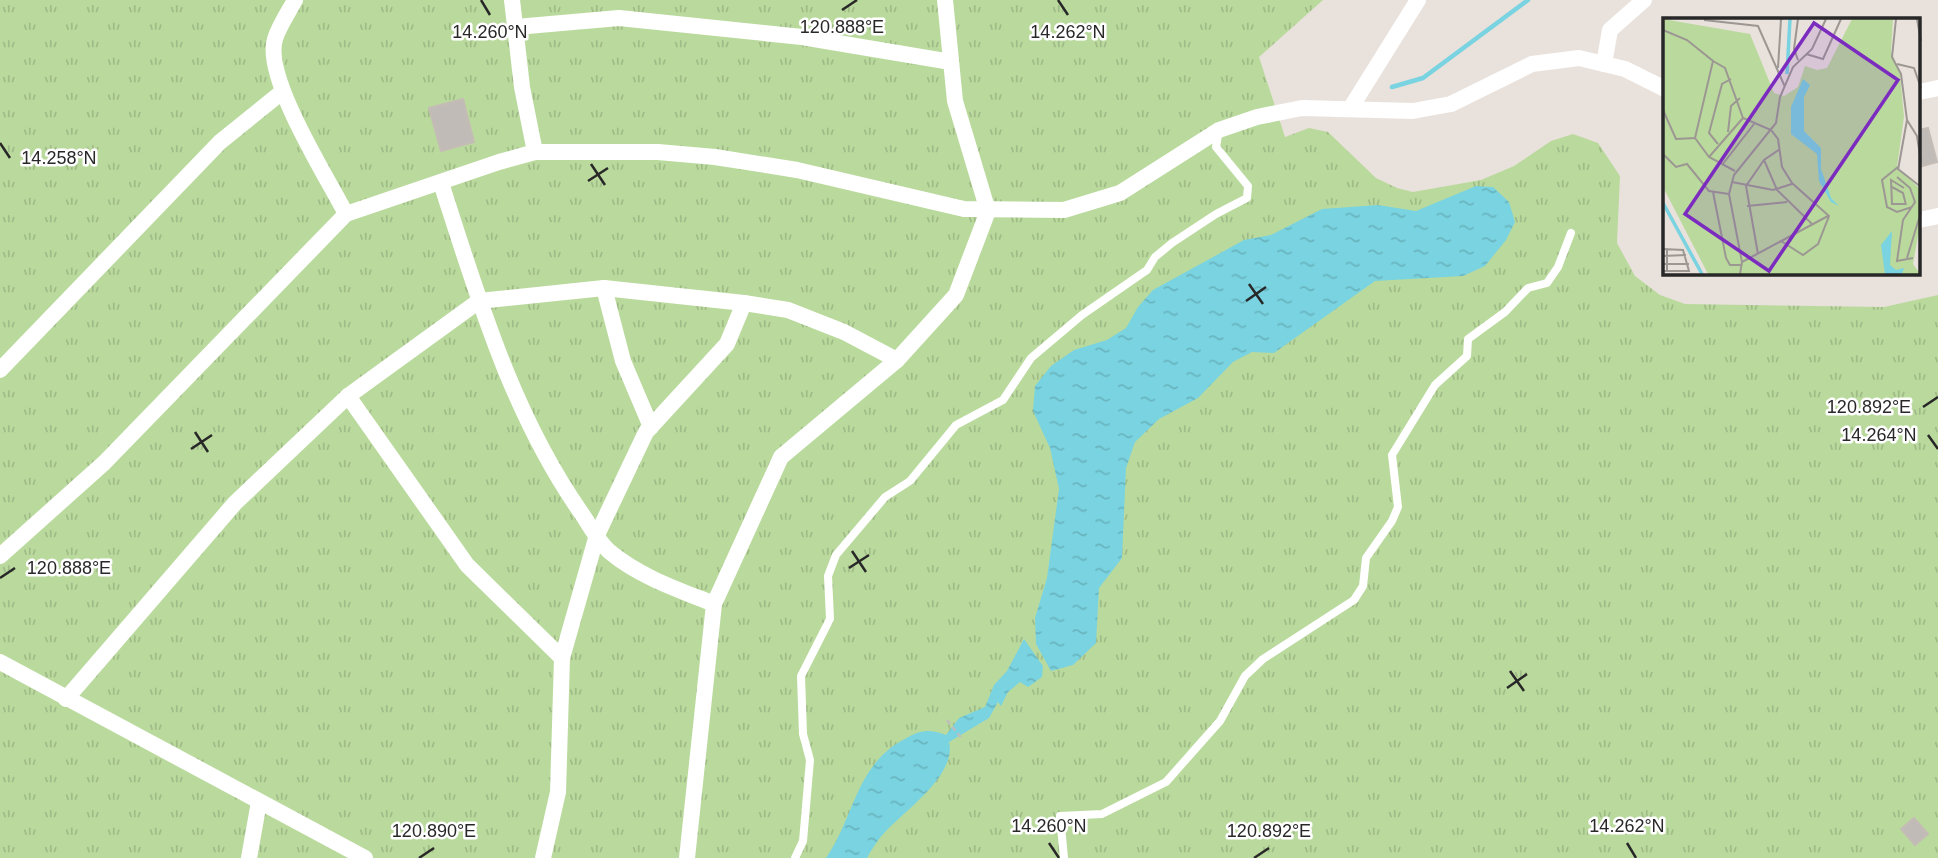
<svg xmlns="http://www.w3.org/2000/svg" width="1938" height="858" viewBox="0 0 1938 858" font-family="Helvetica,sans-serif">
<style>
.grass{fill:url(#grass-tufts)}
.water{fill:url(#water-ripples)}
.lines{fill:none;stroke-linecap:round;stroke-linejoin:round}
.stream{stroke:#79d3e0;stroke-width:4.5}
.building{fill:#c1bbb8;stroke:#c4bcb5;stroke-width:2}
.path{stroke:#bebebe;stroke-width:2.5;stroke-dasharray:5 3.5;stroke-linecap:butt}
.service{stroke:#fff;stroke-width:8}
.minor{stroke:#fff;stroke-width:16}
.ticks{fill:none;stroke:#282828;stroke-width:2.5}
.inset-river{fill:none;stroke:#79d3e0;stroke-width:3.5}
.inset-road{fill:none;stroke:#9c9793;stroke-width:2}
.view{fill:#7b2cbf;fill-opacity:0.15;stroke:#7b2cbf;stroke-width:3.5}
.inset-edge{fill:none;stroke:#282828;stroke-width:3.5}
.ticks-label{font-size:18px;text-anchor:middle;fill:#282828;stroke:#fff;stroke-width:5;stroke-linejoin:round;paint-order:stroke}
</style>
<defs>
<pattern id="grass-tufts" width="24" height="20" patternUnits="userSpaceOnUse" patternTransform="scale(1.75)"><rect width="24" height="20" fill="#bada9d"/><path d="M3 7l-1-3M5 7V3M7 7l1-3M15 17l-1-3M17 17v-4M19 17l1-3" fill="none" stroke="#a0bb87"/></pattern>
<pattern id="water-ripples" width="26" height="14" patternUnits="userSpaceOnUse" patternTransform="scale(1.75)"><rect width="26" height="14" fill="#79d3e0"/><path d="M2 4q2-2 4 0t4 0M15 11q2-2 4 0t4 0" fill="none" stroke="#69b5c0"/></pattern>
</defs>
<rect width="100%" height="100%" fill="#e9e1db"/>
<!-- grass -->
<path class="grass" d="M0,0H1323L1259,57L1285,137L1309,128L1328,132L1376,178L1397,188L1413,192L1481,180L1514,166L1551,141L1573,134L1598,143L1620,176L1617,243L1635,276L1660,295L1685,304L1884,307L1938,295V858H0Z"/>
<!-- water -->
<g class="water">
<path d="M1476,186L1493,187L1509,202L1515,222L1506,240L1485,266L1463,276L1375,281L1274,353L1252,352L1233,362L1198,398L1159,419L1135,442L1126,468L1122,558L1099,588L1096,643L1073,665L1051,671L1036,644L1035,618L1047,578L1059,489L1050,448L1033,411L1035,386L1051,366L1074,350L1107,340L1126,328L1138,307L1153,290L1244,240L1271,235L1322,209L1378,205L1416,211Z"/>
<path d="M1024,639L1043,666L1042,677L1028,687L1020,682L1008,692L1001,706L998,702L989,718L949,742C957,774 906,810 886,831C878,839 872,849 867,858H826C854,818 855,768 901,741C917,732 926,727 946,735L959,718L985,707L994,685L1007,671Z"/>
</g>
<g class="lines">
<!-- stream -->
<path class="stream" d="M1392,87L1423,78L1528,0"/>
</g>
<!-- building -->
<g class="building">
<path d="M463,99L474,142L441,151L429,108Z"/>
<path d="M1928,128L1937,162L1919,167V130Z"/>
<path d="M1914,818L1928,834L1915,845L1901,829Z"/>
</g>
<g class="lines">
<!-- path -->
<path class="path" d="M947,720L962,739"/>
<!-- service -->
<g class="service">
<path d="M795,858L803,841L810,760L803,734L801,676L830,619L828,576L836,555L885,497L910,481L956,425L1003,400L1031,358L1082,315L1147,270L1155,257L1172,243L1216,214L1247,198L1248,186L1216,147L1219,130"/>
<path d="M1064,858L1060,816L1102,814L1166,782L1220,721L1245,676L1263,659L1354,600L1363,586L1366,558L1392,521L1398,507L1392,455L1435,385L1467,356L1468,339L1505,312L1528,288L1547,283L1558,267L1571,233"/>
</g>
<!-- minor -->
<g class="minor">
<path d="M295,0C288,13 279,26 275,39C263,77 327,177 346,214"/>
<path d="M512,0L522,87L535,152"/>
<path d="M516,27L619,18L802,37L951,62"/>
<path d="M1604,64L1610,30L1644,0"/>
<path d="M1919,92L1938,88"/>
<path d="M1350,109L1418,0"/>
<path d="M441,183C478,297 512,415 582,514C590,526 599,543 610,552C640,577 679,590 714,604"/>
<path d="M1919,220L1938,216"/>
<path d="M604,288L623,361L651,427"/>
<path d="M0,370L220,142L282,92"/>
<path d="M348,396L467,565L562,658"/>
<path d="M0,556L104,463L346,214L499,162L535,152H658L715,157L797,170L964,209L1064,210L1120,193L1219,130L1257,117L1302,108L1413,111L1451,104L1532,64L1579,58L1625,69L1665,89"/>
<path d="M0,662L365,858"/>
<path d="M66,699L235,503L348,396L479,301L604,288L744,303L788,310L844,332L897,360"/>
<path d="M249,858L259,802"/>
<path d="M543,858L558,792L562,658L597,535L646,432L727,344L744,303"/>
<path d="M687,858L714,604L781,457L897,360L956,295L988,211L955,101L945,0"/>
</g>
</g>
<!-- ticks -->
<path class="ticks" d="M481,0L490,15M1058,0L1068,15M842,10L857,0M0,143L10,158M591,164L605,185M588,181L608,168M1249,284L1263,304M1246,301L1266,287M1923,407L1938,397M195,432L208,452M1928,435L1938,449M191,449L212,435M852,551L866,572M849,568L869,555M0,578L15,568M1510,671L1524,691M1507,688L1527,674M1049,843L1059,858M1627,843L1636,858M419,858L434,848M1254,858L1269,848"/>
<!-- overview -->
<g transform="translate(1663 18)">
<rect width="257" height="257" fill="#e9e1db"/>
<path d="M0,1L87,16L111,75L121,78L135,69L142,48L154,52L164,50L189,1H230L228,33L237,56L241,99L234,149L257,171V207L250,246L257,256H45L0,169Z" fill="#bada9d"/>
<path d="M140,61L147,67L141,79V113L158,130V151L168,180L176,188L168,184L156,163L154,136L128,116V89ZM229,213L227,247L233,252L241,250L239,256H222L218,227Z" fill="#79d3e0"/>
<path class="inset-river" d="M124,56L127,1M0,185L39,256"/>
<path class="inset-road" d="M233,1L229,39L238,56L244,102L254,118L258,144M254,1L258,23M41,2L95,8L122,69M0,12L24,22L50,43L32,120L13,121L0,92M143,36L160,41L178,1M135,42L131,31L135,1M50,43L62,50L80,100L108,112L115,121L119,149L129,165L166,198L155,226L140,237L118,223M234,46L251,50L258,70M115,50L118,1M65,114L68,88L77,80M32,120L46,139L72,153M55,126L46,115L59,66L68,61M0,136L13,149L24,146L46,173L66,176M46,139L80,100M101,142L114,172L150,207M59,147L91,106M235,149L219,162L224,189L234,194L249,189M235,151L258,169M235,152L244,102M234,159L247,170L252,184L240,202L234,243L250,240M69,164L110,172L129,166M229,169L240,175L243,187M241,170L228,162L229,186H243M50,174L63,240L67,247H79M84,188L124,184M0,231L20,232L26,253H0M4,231V253M95,236L83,168L101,142L117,131M0,238L23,237M244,240L258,194M79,244L165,198M0,246H26M77,256L79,244L66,176L71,157L113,105L117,79L130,49L149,31L163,1"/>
<path class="view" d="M151,5L235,62L106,253L22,196Z"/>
<rect width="257" height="257" class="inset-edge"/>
</g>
<g class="ticks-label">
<text x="842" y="33">120.888°E</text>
<text x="490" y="38">14.260°N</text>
<text x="1068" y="38">14.262°N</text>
<text x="59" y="164">14.258°N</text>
<text x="1869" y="413">120.892°E</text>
<text x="1879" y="441">14.264°N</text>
<text x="69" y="574">120.888°E</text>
<text x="1049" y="832">14.260°N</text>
<text x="1627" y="832">14.262°N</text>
<text x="434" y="837">120.890°E</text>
<text x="1269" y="837">120.892°E</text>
</g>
</svg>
